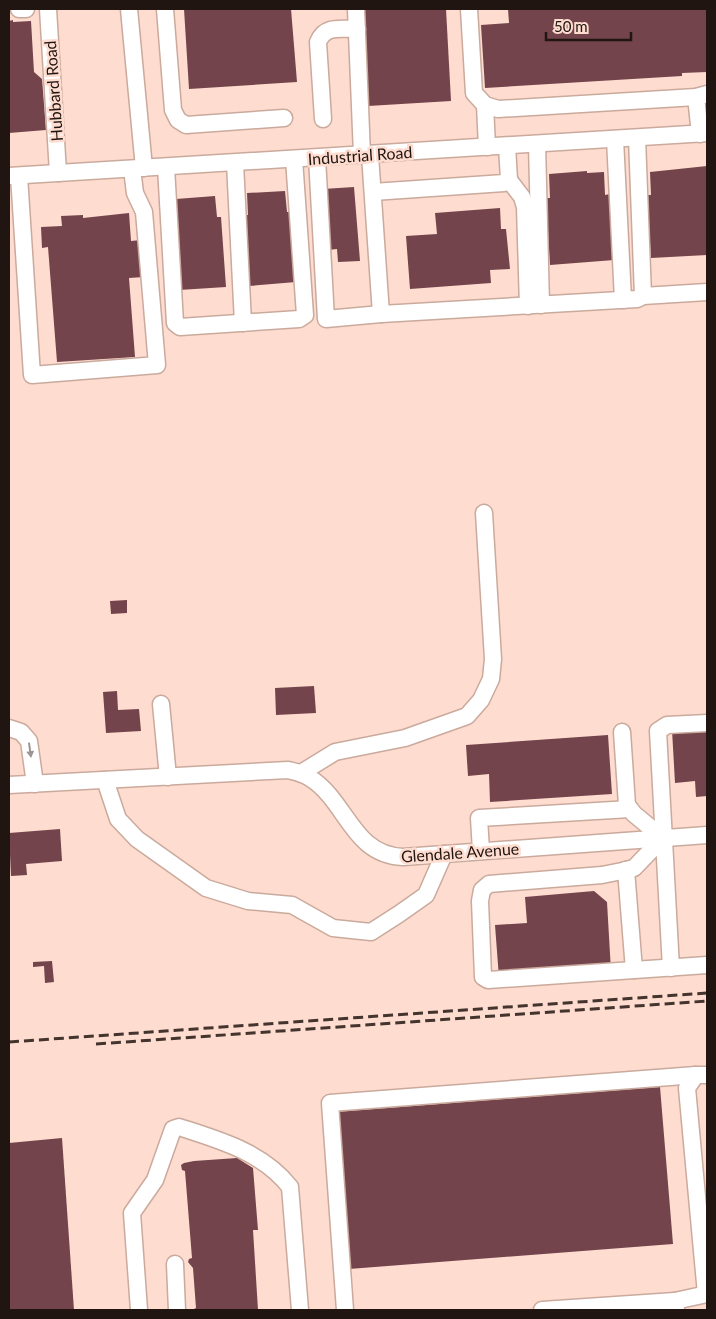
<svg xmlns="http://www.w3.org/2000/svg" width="716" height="1319" viewBox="0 0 716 1319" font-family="Lato,sans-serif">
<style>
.building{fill:#74444c}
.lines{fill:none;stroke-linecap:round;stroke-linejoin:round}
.minor-casing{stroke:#caaa9d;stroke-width:19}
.minor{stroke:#fff;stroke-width:16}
.rail{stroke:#43342e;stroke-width:3;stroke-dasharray:10 5;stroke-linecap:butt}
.oneway{fill:#9b9693}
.labels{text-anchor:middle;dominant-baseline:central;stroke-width:5;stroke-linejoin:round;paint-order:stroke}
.street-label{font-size:16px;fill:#201510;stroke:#fedccf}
</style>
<rect width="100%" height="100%" fill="#fedccf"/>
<!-- building -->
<g class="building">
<path d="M184,9H291L297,82L189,89Z"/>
<path d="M362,9H446L451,101L368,106Z"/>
<path d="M508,9H707V72L682,73V76L485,88L481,25L509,23Z"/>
<path d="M13,20V22L31,21L34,72L42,79L46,130L9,133V21Z"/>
<path d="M707,166V255L651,258L647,195H651L650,172Z"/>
<path d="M587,171V173L604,172L605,195L610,194L614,260L550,265L546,198H550L549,174Z"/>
<path d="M354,187L360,261L338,262L337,249L328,250L323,189Z"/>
<path d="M285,191L287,212H291L296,282L249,286L244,215H248L247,193Z"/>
<path d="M215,196L217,217H221L226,287L179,290L173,220L178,219L176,199Z"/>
<path d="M500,208L501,229H506L510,269L490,270L491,283L410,289L406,236L437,234L435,213Z"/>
<path d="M129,213L131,241L141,240L144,277L129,278L135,357L57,362L48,247L42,248L41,227L62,226L61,216L83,215V218Z"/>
<path d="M127,600V613L111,614L110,601Z"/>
<path d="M314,686L316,713L276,715L275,688Z"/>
<path d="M117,691L118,710L139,709L141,731L106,733L103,692Z"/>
<path d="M707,728V796L696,797L695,781L675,783L672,730Z"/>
<path d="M608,735L612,794L490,802L489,774L468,776L466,745Z"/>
<path d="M60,829L62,861L26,864L27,875L11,876L9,833Z"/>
<path d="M594,891L607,902L611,971L499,978L495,925L527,923L525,897Z"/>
<path d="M52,961L54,982L45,983L44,966L33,967V962Z"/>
<path d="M660,1087L673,1244L349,1269L336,1112Z"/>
<path d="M62,1138L74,1310H9V1143Z"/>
<path d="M237,1158L253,1168L258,1230H253L258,1310H192L196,1308L193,1268L188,1262L189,1259L192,1258L185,1171L182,1170L181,1165L184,1163L194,1161Z"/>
</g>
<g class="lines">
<defs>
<g id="minor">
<path d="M19,9H26"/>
<path d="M48,9L58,173"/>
<path d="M129,9L144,168"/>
<path d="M165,9L173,110L178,120L186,125L284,118"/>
<path d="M356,9L362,155"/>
<path d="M469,9L474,93L485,105L498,109L696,97L707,94"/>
<path d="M696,97L700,134"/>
<path d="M485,105L487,147"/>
<path d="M323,119L318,42C325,25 340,29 357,29"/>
<path d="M615,139L623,300"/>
<path d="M537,144L541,305"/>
<path d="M317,158L326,319L381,314L370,155"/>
<path d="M235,163L243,323"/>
<path d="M166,167L175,323L180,327L299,319L305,315L294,159"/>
<path d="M9,176L707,133"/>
<path d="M19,176L32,375L157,365L144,212L135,193L132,169"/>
<path d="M509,180L522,197L525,207L528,306"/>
<path d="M373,192L504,183L509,180L507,146"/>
<path d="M643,296L707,292"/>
<path d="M381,314L637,299L643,296L637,138"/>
<path d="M161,704L168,777"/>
<path d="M9,728L21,732L29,741L35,784"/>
<path d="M622,732L627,805L634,814L663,838"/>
<path d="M301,773L335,752L405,738L467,716L481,700L491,679L493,659L484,513"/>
<path d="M105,780L118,819L137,839L206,888L248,901L292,905L333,928L371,932L399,914L426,895L444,854"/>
<path d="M9,785L288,770C296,772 303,773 310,778C347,801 352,855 403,857L707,835"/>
<path d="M663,838L634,868L622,871L602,875L489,884L482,890L480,901L483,977L488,980L707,965"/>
<path d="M481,851L479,818L630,809"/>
<path d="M626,870L634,970"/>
<path d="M671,968L658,731L667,725L707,723"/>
<path d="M175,1264L177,1310"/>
<path d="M706,1294L687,1088L696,1075H707"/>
<path d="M139,1310L132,1213L155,1180L173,1129L179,1127C219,1140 263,1152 290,1187L300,1310"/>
<path d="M345,1310L330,1103L696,1075"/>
<path d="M542,1310L675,1301"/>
<path d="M676,1310L675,1301L707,1294"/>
</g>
</defs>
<!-- minor casing -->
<use href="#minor" class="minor-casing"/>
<!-- minor -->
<use href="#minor" class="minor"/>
<!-- rail -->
<g class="rail">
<path d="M9,1042L707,993"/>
<path d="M96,1044L707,1001"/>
</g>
</g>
<!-- one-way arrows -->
<defs><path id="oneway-solid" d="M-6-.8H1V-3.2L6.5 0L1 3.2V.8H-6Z" transform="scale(1.25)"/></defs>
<use class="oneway" href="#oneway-solid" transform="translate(30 750) rotate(82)"/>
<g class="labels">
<!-- street labels -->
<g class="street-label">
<text transform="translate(53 91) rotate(-94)">Hubbard Road</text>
<text transform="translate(360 155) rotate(-4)">Industrial Road</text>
<text transform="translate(460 852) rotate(-4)">Glendale Avenue</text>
</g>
</g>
<!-- border -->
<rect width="716" height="1319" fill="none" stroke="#201510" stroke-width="20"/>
<!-- scale -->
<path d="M546 32v8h85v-8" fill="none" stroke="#201510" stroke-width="2.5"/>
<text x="554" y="32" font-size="15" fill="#201510" stroke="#fedccf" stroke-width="4" paint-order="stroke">50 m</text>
</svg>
